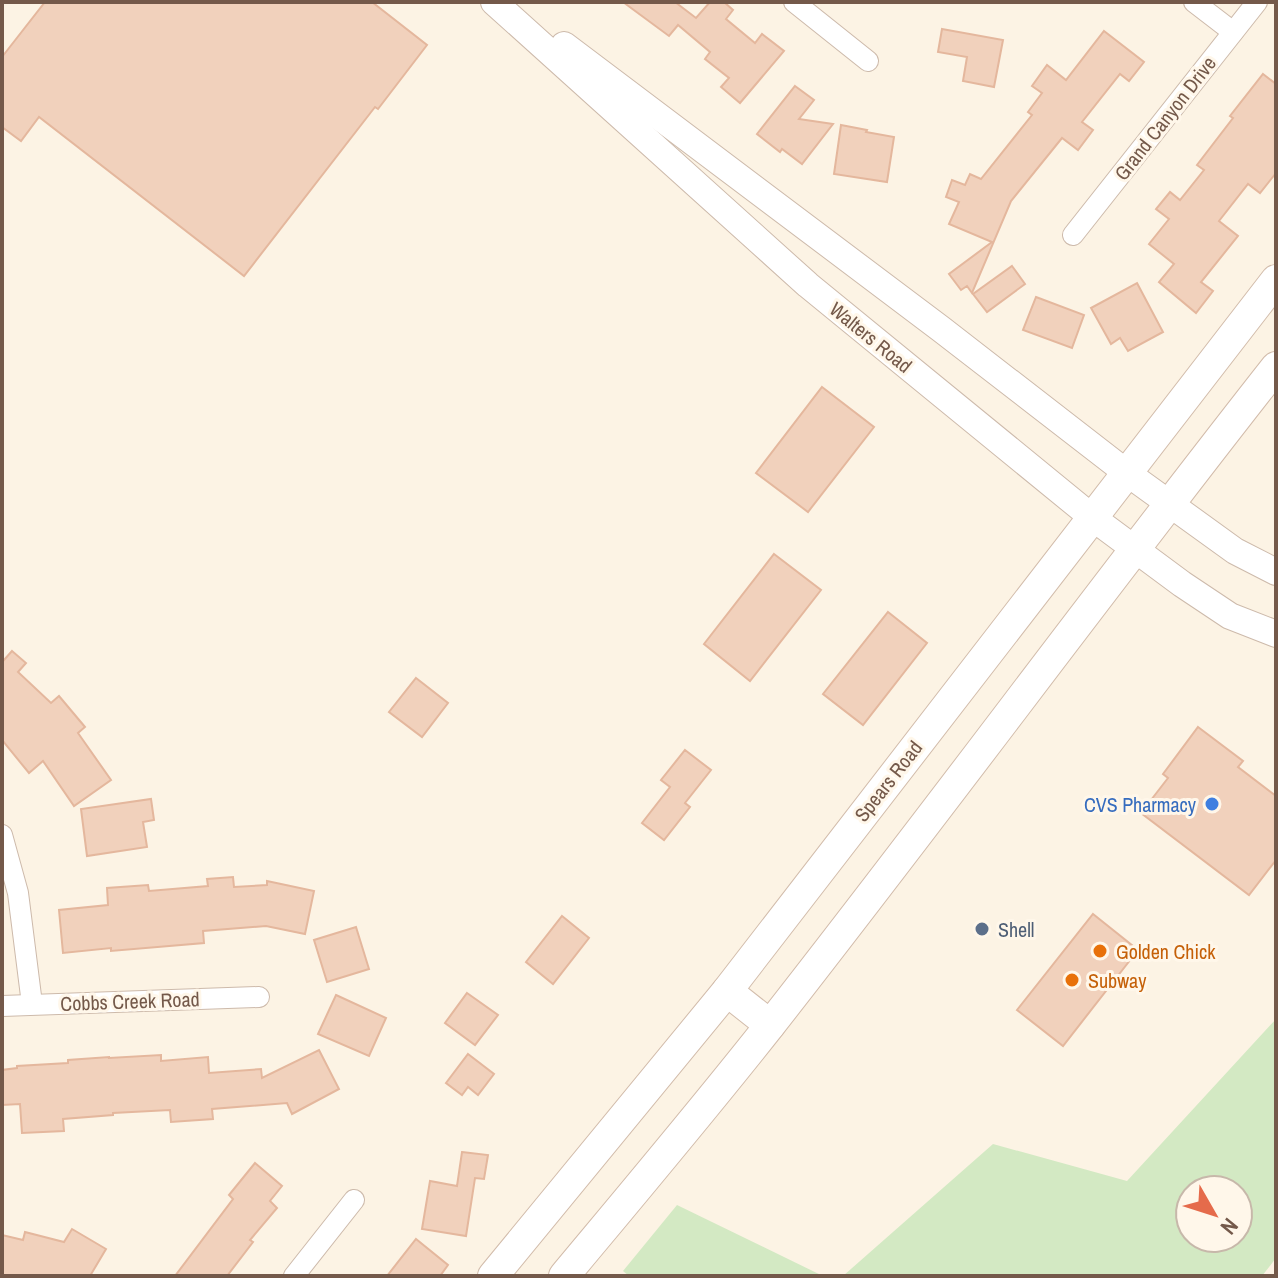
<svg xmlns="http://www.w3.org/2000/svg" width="1278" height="1278" viewBox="0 0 1278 1278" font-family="'Archivo Narrow',sans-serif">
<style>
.green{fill:#d3e9c3;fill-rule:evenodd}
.building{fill:#f1d1bc;stroke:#e4b79d;stroke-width:2}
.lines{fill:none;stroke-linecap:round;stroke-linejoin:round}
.minor-casing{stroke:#cdbaab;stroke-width:22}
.tertiary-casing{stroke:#cdbaab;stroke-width:28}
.secondary-casing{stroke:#d2bcab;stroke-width:32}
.minor{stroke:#fff;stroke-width:20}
.tertiary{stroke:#fff;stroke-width:26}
.secondary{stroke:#fff;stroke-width:30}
.shop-dot{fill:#3f7fe0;stroke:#fff7ea;stroke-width:3}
.service-dot{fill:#5c6f8a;stroke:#fff7ea;stroke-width:3}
.food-dot{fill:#e8710a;stroke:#fff7ea;stroke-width:3}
.labels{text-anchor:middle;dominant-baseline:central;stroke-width:6;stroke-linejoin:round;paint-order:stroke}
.street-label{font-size:20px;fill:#74594a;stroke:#fff7ea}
.shop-label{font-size:20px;fill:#366cbe;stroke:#fff7ea;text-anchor:end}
.service-label{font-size:20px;fill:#4e5e75;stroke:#fff7ea;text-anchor:start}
.food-label{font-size:20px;fill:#c56008;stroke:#fff7ea;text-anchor:start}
</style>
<rect width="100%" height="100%" fill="#fcf3e4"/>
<!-- green -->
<g class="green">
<path d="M1276,1019V1258L1262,1276H843L993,1144L1127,1181ZM1190,1190H1238V1238H1190Z"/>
<path d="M677,1205L823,1276H629L623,1271Z"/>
</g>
<!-- building -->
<g class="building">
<path d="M45,2H372L427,45L378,109L375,107L244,276L39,117L21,141L2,127V57Z"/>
<path d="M623,2H675L696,18L710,2H724L733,10L726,19L755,43L762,34L784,51L740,103L721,87L729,78L705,59L710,52L678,25L669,36Z"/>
<path d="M942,29L1003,40L994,87L963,81L967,57L938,52Z"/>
<path d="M1104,31L1144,62L1129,81L1120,74L1082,122L1093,130L1078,150L1062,138L1011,201L972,293L967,286L961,290L949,274L992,242L949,224L959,202L946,197L952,180L965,185L970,174L981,179L1032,115L1028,112L1042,93L1032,86L1047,65L1066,80Z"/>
<path d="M1263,74L1276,84V173L1260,193L1248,184L1219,221L1238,236L1201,282L1213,291L1196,313L1159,282L1174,264L1149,244L1169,219L1156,209L1170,192L1180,200L1204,170L1197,165L1233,118L1230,116Z"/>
<path d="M795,86L814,100L799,119L833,124L802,164L782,149L780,152L757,134Z"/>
<path d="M841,125L867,130L866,132L894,137L887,182L834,174Z"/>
<path d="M1012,266L1025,284L987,312L973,294Z"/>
<path d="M1137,283L1163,332L1128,351L1120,338L1111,344L1091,308Z"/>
<path d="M1036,297L1084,315L1072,348L1023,330Z"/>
<path d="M822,387L874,427L808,512L756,473Z"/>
<path d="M774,554L821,590L750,681L704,644Z"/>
<path d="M888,612L927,643L863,725L823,694Z"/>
<path d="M12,651L26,663L18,672L51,703L59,696L85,727L78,733L111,780L74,806L43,761L29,773L2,740V658L4,660Z"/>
<path d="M416,678L448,703L422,737L389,712Z"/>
<path d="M1198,727L1243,761L1238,767L1276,796V860L1249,895L1141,813L1168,778L1163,774Z"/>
<path d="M685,750L711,770L685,803L690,807L664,840L642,823L670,787L661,780Z"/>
<path d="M151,799L154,820L143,822L147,847L87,856L81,809Z"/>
<path d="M233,877L234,887L267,885V881L314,891L305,934L266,926L203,931L204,943L111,951V948L63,953L59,910L108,905L107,888L148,885L149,891L208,886L207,879Z"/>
<path d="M1093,914L1138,950L1063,1046L1017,1010Z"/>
<path d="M562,916L589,938L553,984L526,962Z"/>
<path d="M356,927L369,969L327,982L314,940Z"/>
<path d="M467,993L498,1015L475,1045L445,1023Z"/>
<path d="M336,995L386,1018L369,1056L318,1034Z"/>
<path d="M319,1050L339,1089L292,1114L287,1103L212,1109L213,1119L171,1122L170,1110L113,1113V1115L63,1119L64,1131L22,1133L20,1104L2,1105V1070L17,1068V1066L68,1063V1060L109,1057V1058L161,1055V1061L208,1057L209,1073L261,1069L262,1078Z"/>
<path d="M468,1054L494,1074L478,1095L468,1087L462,1095L446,1083Z"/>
<path d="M462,1152L488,1155L484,1179L475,1178L466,1236L422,1229L430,1181L457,1186Z"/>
<path d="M255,1163L282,1186L270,1201L277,1208L250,1240L253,1242L227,1276H175L233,1199L229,1195Z"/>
<path d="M72,1229L106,1249L90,1276H2V1235L23,1240L25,1232L64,1242Z"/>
<path d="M416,1239L448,1265L440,1276H387Z"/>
</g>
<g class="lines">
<defs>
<g id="minor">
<path d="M794,2L868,61"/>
<path d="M1194,2L1233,32"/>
<path d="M1073,235L1257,2"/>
<path d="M2,835L18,893L32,1004"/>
<path d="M2,1006L259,997"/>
<path d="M294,1276L354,1200"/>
</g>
<g id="tertiary">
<path d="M494,2L808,285L1093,518L1182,584L1230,616L1276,634"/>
<path d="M564,45L941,329L1127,473L1235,551L1276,572"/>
</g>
<g id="secondary">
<path d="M727,991L770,1025"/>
<path d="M493,1276L727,991L1276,280"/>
<path d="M564,1276C634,1192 704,1109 771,1024C942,806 1105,584 1276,367"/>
</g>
</defs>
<!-- minor casing -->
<use href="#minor" class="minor-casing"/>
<!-- tertiary casing -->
<use href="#tertiary" class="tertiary-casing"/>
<!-- secondary casing -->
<use href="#secondary" class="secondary-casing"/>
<!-- minor -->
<use href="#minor" class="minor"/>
<!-- tertiary -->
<use href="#tertiary" class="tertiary"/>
<!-- secondary -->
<use href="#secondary" class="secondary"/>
</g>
<!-- markers -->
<circle class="shop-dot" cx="1212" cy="804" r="8"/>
<circle class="service-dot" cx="982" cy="929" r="8"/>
<g class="food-dot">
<circle cx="1100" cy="951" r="8"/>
<circle cx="1072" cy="980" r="8"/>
</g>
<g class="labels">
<!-- street labels -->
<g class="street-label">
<text transform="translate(1165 118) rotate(-52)">Grand Canyon Drive</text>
<text transform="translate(871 337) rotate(39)">Walters Road</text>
<text transform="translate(888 781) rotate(-52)">Spears Road</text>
<text transform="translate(130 1001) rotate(-2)">Cobbs Creek Road</text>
</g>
<!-- shop labels -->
<g class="shop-label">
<text x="1196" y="804">CVS Pharmacy</text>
</g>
<!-- service labels -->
<g class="service-label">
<text x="998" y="929">Shell</text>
</g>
<!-- food labels -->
<g class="food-label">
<text x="1116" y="951">Golden Chick</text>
<text x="1088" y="980">Subway</text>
</g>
</g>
<!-- border -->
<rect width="1278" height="1278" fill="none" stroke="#74594a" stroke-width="8"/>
<!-- north arrow -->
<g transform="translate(1214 1214) rotate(129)"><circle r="38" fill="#fff7ea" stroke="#c7b8aa" stroke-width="2"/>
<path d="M0-6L14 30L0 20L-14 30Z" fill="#e56b4b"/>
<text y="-12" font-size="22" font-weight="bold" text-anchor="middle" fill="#74594a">N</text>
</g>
</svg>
